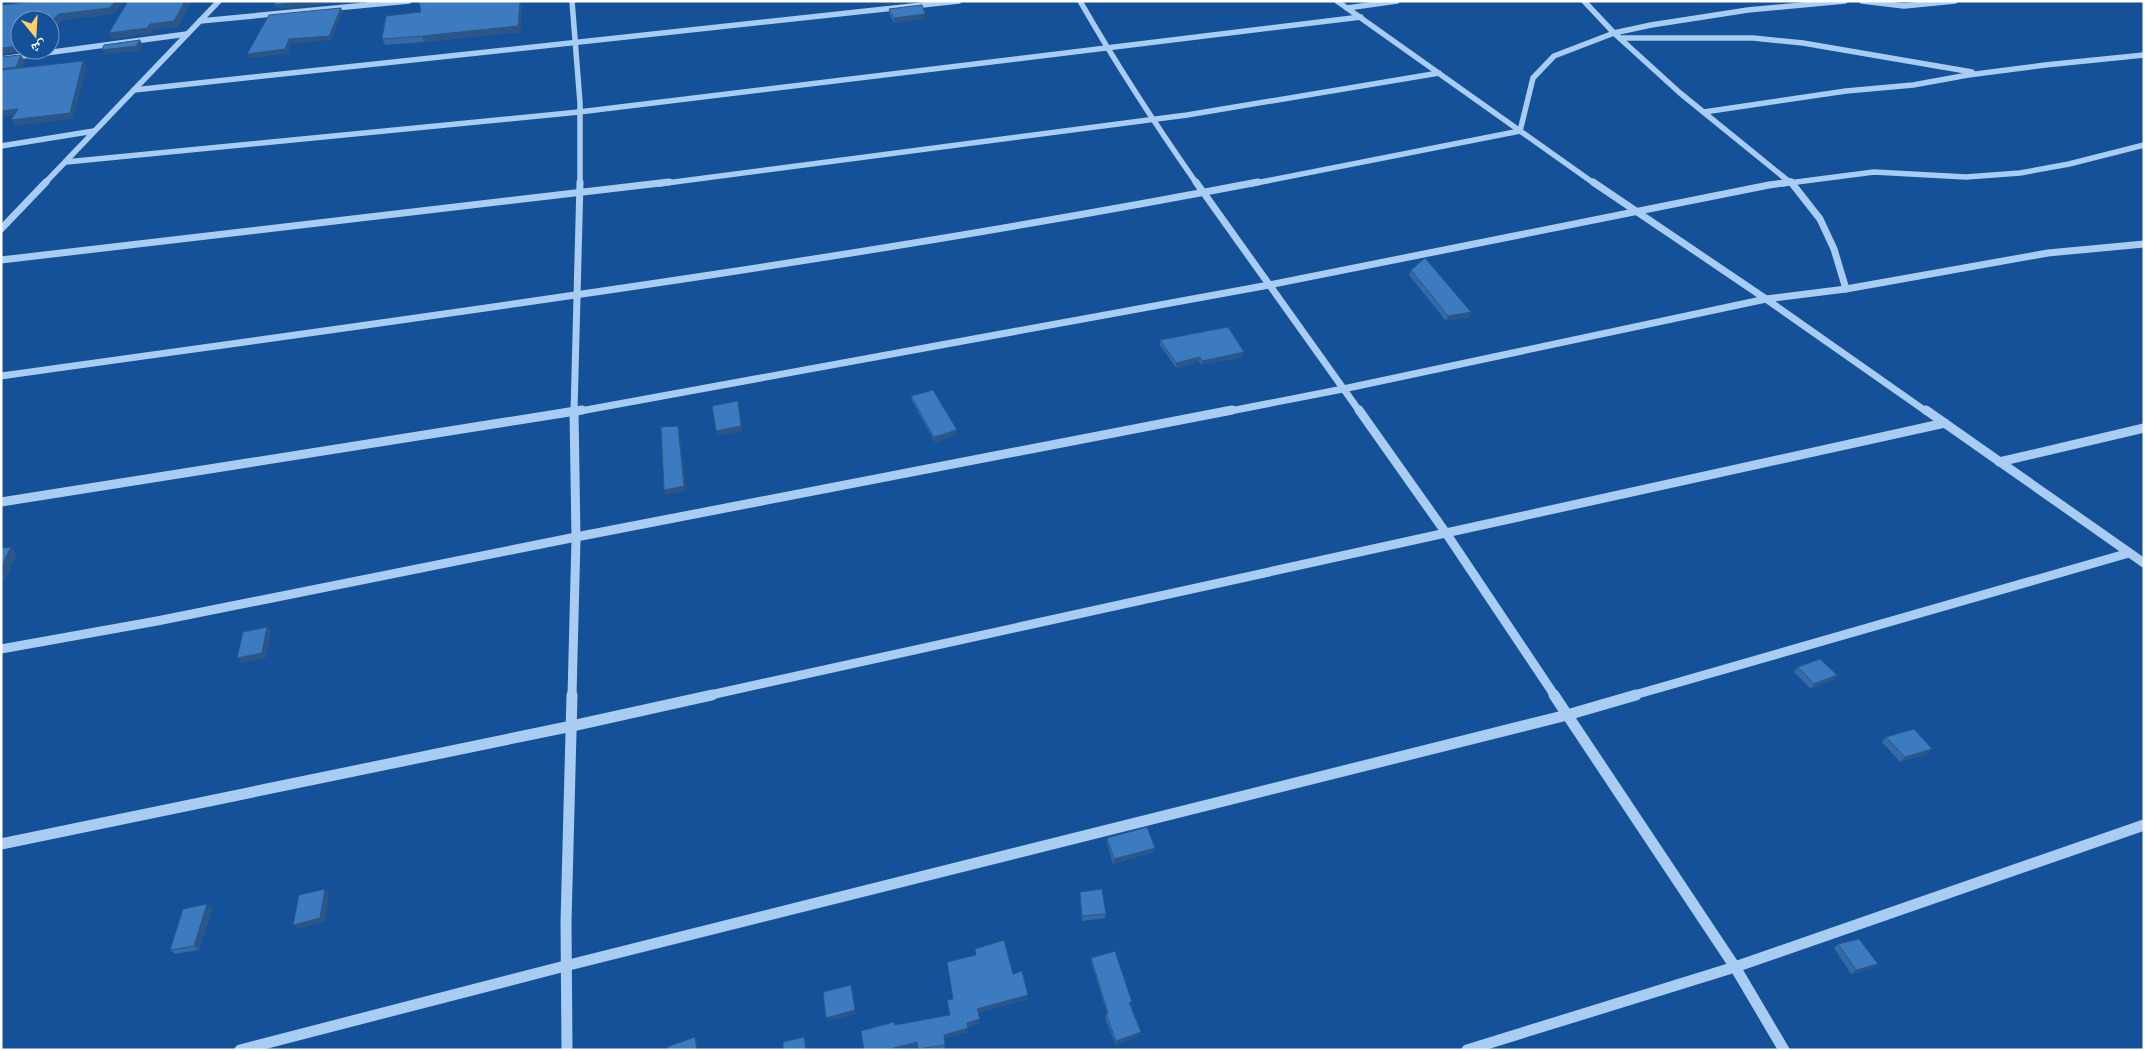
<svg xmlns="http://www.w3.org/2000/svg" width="2145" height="1051" viewBox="0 0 2145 1051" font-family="Cabin,'Noto Naskh Arabic',sans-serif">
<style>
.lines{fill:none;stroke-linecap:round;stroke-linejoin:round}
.minor-far3{stroke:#a9ccf2;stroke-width:5.5}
.minor-far2{stroke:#a9ccf2;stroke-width:7}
.minor-far1{stroke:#a9ccf2;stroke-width:9}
.minor{stroke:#a9ccf2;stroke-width:11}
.wall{fill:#346aa6}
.shaded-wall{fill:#2b5687}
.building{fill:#3d7bc1;stroke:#2b5687}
</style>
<rect width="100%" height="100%" fill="#155199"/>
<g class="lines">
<!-- minor-far3 -->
<g class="minor-far3">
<path d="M572,1L580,103V184"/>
<path d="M1080,1C1116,64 1155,124 1197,184"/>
<path d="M1337,1L1595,184"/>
<path d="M1584,1L1614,33L1680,93L1792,184"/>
<path d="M1862,1L1904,6L1955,1"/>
<path d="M1347,8L1397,1"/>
<path d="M200,21L409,1"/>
<path d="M1620,38H1753L1803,43L1972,72"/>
<path d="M1,59L187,34"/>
<path d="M134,90L959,1"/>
<path d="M1704,112L1846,91L1913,85L1968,75L2045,65L2144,55"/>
<path d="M1,146L94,131"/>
<path d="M66,162L579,112L1361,17"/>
<path d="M44,184L219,1"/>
<path d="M659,184L1187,115L1439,73"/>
<path d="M1251,184L1520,131L1533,78L1554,56L1614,33L1651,25L1748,10L1845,1"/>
<path d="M1781,184L1874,172L1966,177L2020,173L2069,164L2144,145"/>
</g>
<!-- minor-far2 -->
<g class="minor-far2">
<path d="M1196,182L1360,412"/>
<path d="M1593,182L1766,299L1927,412"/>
<path d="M1791,182L1820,219L1834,249L1846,289"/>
<path d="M1,229L46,182"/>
<path d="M1,260L669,182"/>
<path d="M1,376C421,317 842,262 1258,182"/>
<path d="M574,412L580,182"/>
<path d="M575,412L1269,285L1769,185L1791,182"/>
<path d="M1225,412L1343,389L1766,299L1846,289L2048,253L2144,244"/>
</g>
<!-- minor-far1 -->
<g class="minor-far1">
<path d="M1359,410L1446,533L1555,696"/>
<path d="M1926,410L2144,563"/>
<path d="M1999,462L2144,428"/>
<path d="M1,502L582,410"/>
<path d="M1,649L157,621L576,537L1232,410"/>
<path d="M572,696L576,539L574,410"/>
<path d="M706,696L1945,423"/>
<path d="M1631,696L2129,553"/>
</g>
<!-- minor -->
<g class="minor">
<path d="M1554,695L1735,967L1784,1050"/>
<path d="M1,844L572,726L712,695"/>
<path d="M240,1050L565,966L1567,715L1636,695"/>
<path d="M567,1050L566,922L572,695"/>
<path d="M1467,1050L1735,967L2144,825"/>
</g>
</g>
<!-- wall -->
<g class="wall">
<path d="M37,1H124L112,14L62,20L54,28H50V20H20V50H29L1,54V5Z"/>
<path d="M419,1H522L520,32L424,42L385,45L382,38L421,12Z"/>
<path d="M889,9L925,19L894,23L889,13Z"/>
<path d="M1411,270L1471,312L1469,317L1446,321L1409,275Z"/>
<path d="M1160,340L1243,357L1201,365L1199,362L1176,368L1160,345Z"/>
<path d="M911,396L957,435L935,442L912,401Z"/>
<path d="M1798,667L1837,675L1833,680L1811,689L1794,672Z"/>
<path d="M1886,737L1932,749L1928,754L1900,762L1882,742Z"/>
<path d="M1107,838L1155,848L1154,852L1113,864L1107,843Z"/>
<path d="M1080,892L1106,914L1105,918L1082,921Z"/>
<path d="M207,904L212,909L199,950L175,954L170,950Z"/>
<path d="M1838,944L1873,968L1851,974L1834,948Z"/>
<path d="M975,949L1013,974L1028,999L978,1013L980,1023L967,1027L968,1032L944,1038L945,1049L938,1050H918V1045L901,1050H864L895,1025L950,1015L976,956Z"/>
<path d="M1091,958L1132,1006H1131L1141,1032L1140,1035L1116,1045L1105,1018L1106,1014L1107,1013L1091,962Z"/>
</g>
<!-- shaded-wall -->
<g class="shaded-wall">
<path d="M116,1H124L112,14L62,20L54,28L50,22L59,14Z"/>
<path d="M185,1H192L178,27L153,30L150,34L113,39L109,33L150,24Z"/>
<path d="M310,1H348L347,2L277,9L274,5Z"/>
<path d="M520,1H522L520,32L424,42L422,36Z"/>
<path d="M884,1H913L885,4Z"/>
<path d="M341,8L343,12L331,40L291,44L288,54L250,58L247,54L289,39Z"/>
<path d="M925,14V19L894,23V18Z"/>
<path d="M140,40L143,45L139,51L104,54L102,50Z"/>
<path d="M20,46V50H29L1,54V48Z"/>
<path d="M21,55L25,61L20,73L1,75V69Z"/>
<path d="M83,61L87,67L73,119L15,126L11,120Z"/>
<path d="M18,109L22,115L1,117V111Z"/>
<path d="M1471,312L1469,317L1446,321L1448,316Z"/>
<path d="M1244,352L1243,357L1201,365L1202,361Z"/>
<path d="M1200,357L1199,362L1176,368V363Z"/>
<path d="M738,401L742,431L717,436L716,431Z"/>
<path d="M678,426L680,431L686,491L665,495L664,490Z"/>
<path d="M957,430V435L935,442L934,437Z"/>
<path d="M11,547L17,554L4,582L1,579V567Z"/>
<path d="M267,627L271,632L266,658L241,663L237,658Z"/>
<path d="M1837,675L1833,680L1811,689L1814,684Z"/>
<path d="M1932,749L1928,754L1900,762L1905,757Z"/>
<path d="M1155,848L1154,852L1113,864L1114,859Z"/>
<path d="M325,889L329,893L325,922L298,929L293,925Z"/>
<path d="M207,904L212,909L199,950L194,946Z"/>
<path d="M1878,964L1873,968L1851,974L1856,970Z"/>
<path d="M851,985L852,989L856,1014L828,1021L826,1018Z"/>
<path d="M1028,995V999L978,1013L977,1009Z"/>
<path d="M980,1019V1023L967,1027V1023Z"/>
<path d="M968,1028V1032L944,1038L945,1049L944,1035Z"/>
<path d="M1141,1032L1140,1035L1116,1045V1041Z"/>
<path d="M695,1037L697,1041L699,1050H697Z"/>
<path d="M804,1037L806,1040L807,1050H806Z"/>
<path d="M917,1042L918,1045L901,1050H886Z"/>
</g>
<!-- building -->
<g class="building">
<path d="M37,1H116L109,8L59,14L50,22V20H20V46L1,48V5Z"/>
<path d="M128,1H185L174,21L150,24L147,28L109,33Z"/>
<path d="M276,1H310L274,5Z"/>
<path d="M419,1H520L518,26L422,36L383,39L382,38L386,16L421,12Z"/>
<path d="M922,5L925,14L894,18L889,9Z"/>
<path d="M341,8L329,36L289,39L285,49L247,54L269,15Z"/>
<path d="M140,40L136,46L102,50L104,45Z"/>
<path d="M21,55L16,67L1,69V57Z"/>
<path d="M83,61L70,113L11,120L18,109L1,111V71L2,70Z"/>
<path d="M1425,258L1471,312L1448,316L1411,270Z"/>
<path d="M1228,327L1244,352L1202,361L1200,357L1176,363L1160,340Z"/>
<path d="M933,390L957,430L934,437L911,396Z"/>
<path d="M738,401L741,426L716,431L712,406Z"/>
<path d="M678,426L684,486L664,490L661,427Z"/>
<path d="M11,547L1,567V548Z"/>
<path d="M267,627L262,653L237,658L243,632Z"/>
<path d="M1820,659L1837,675L1814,684L1798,667Z"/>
<path d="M1914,729L1932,749L1905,757L1886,737Z"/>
<path d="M1147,827L1155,848L1114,859L1107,838Z"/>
<path d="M325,889L320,918L293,925L299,895Z"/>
<path d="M1102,889L1106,914L1082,916L1080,892Z"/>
<path d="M207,904L194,946L170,950L183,909Z"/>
<path d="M1859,939L1878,964L1856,970L1838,944Z"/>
<path d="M1004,940L1013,974L1022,971L1028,995L977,1009L980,1019L967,1023L968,1028L944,1035L945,1045L918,1049L917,1042L886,1050H864L861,1031L894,1022L895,1025L950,1015L947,1000L953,999L947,962L976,955L975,949Z"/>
<path d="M1115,951L1132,1002L1129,1003L1141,1032L1116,1041L1106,1014L1108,1013L1091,958Z"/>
<path d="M851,985L855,1010L826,1018L823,992Z"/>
<path d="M695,1037L697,1050H668L667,1047Z"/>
<path d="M804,1037L806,1050H783V1042Z"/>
</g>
<!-- border -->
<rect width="2145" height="1051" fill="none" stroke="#ffffff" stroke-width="5"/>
<!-- north arrow -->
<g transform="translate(35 35) rotate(162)"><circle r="24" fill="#155199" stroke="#7397c2"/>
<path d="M0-4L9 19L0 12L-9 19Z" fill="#ffd16a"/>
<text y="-8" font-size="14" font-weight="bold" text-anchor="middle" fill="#ffffff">ش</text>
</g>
</svg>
